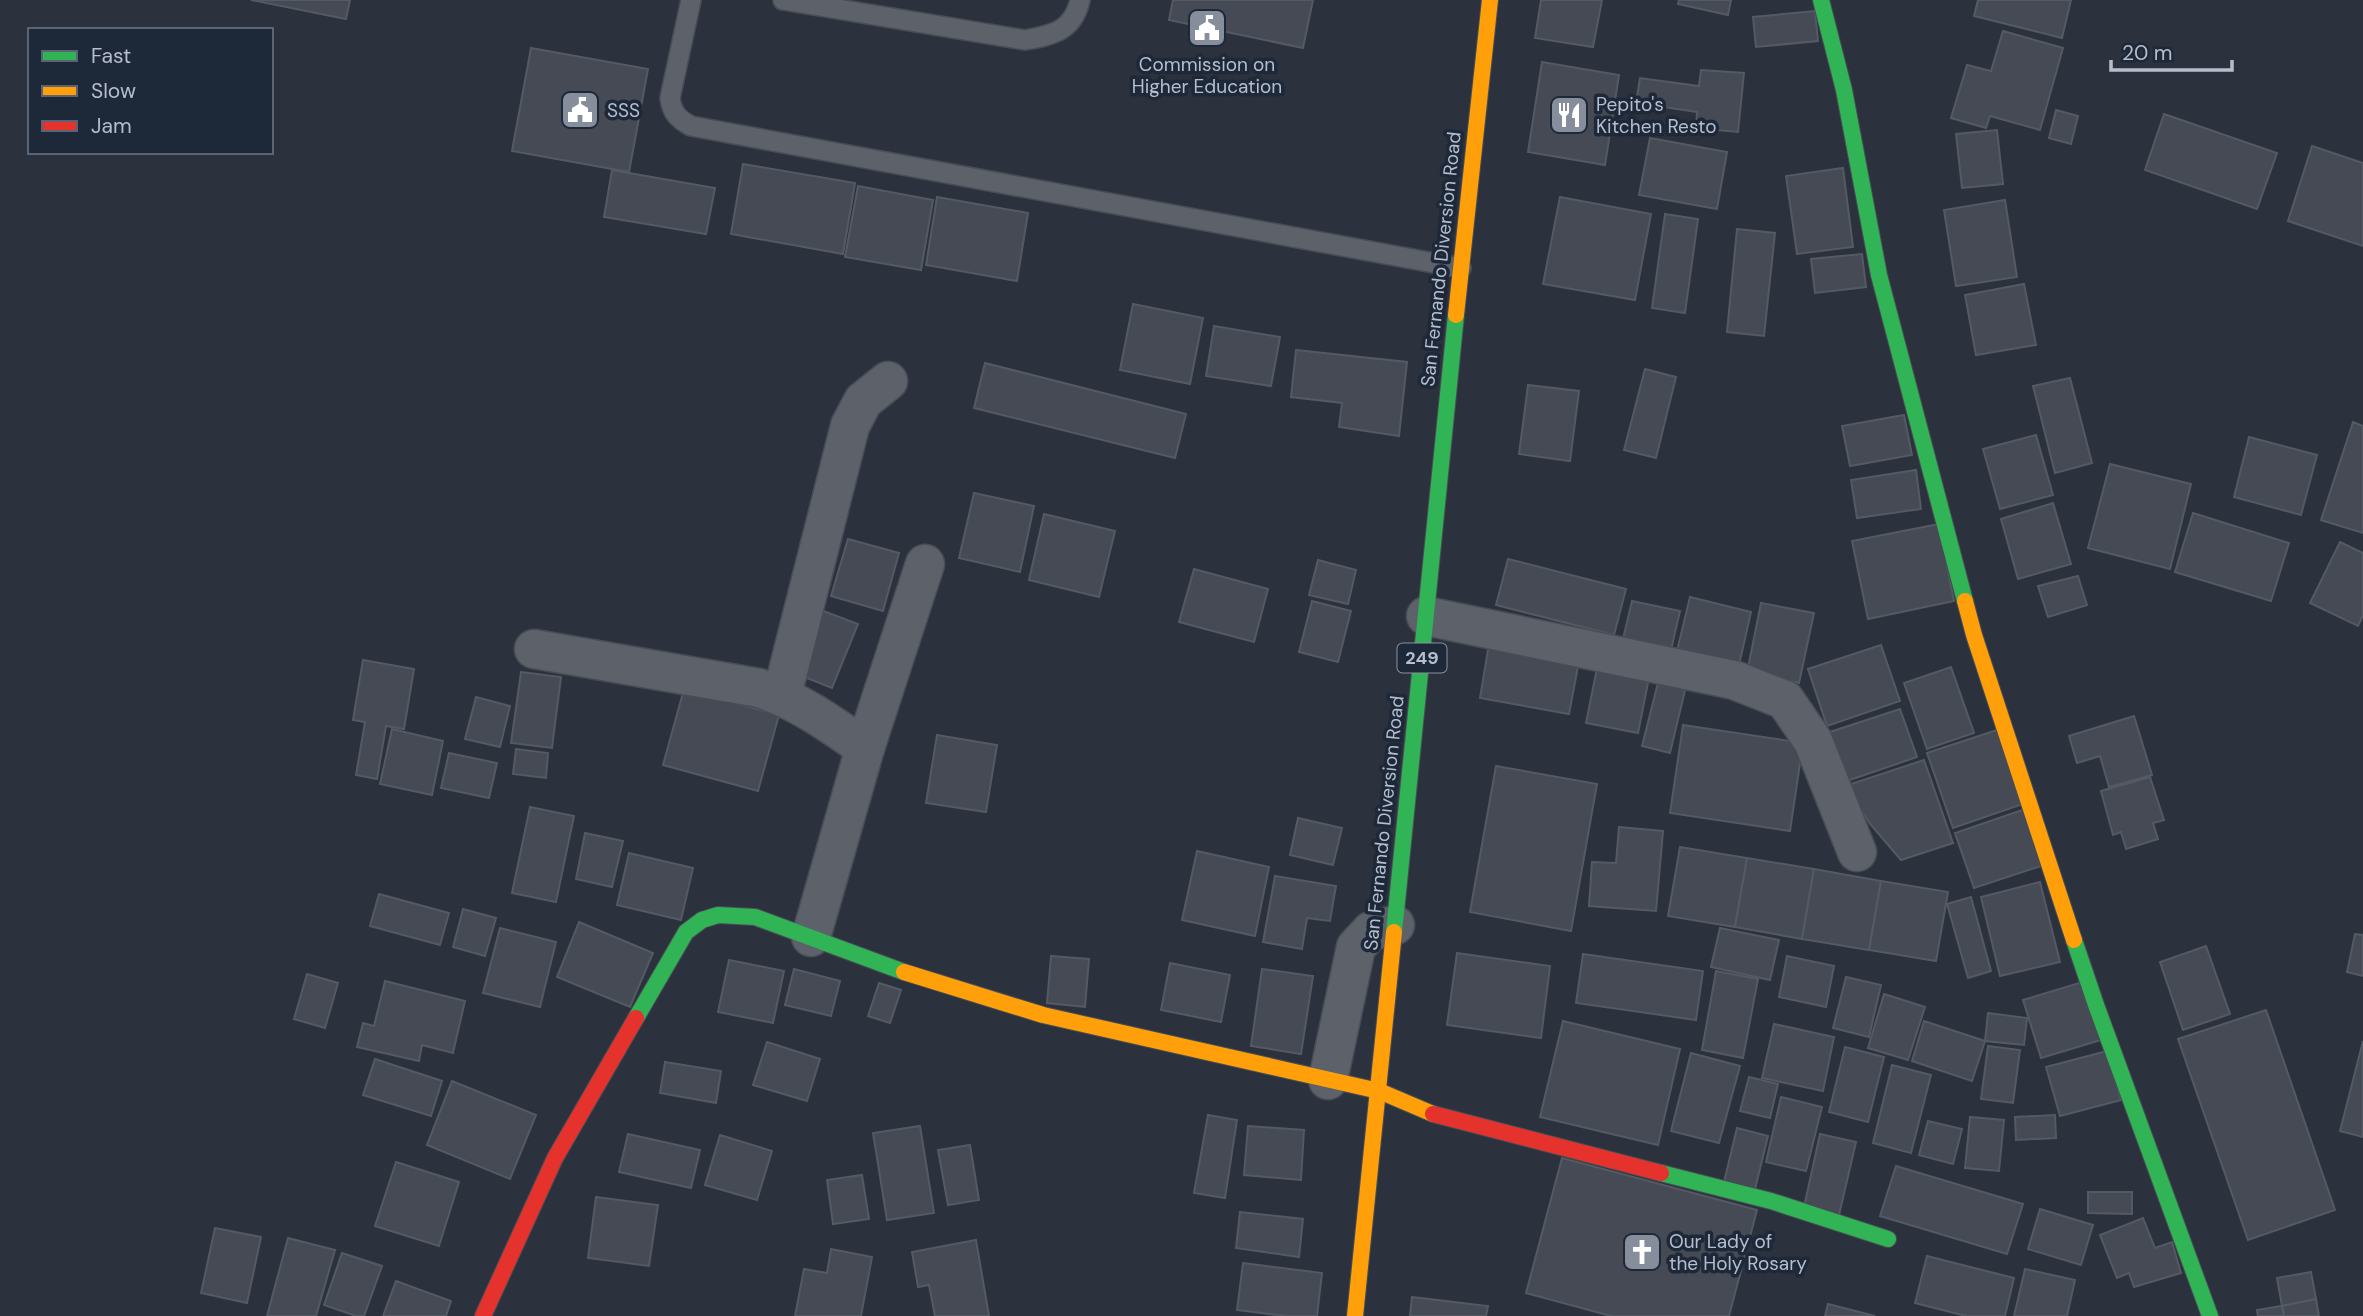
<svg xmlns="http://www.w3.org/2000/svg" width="2363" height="1316" viewBox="0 0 2363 1316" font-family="'DM Sans',sans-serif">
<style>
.building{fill:#454a54;stroke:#545a64;stroke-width:2}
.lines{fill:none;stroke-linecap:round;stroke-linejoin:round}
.lane-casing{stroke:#484d55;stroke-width:22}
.street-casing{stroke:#484d55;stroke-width:41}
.fast-casing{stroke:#484d55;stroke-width:18}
.slow-casing{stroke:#484d55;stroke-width:18}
.jam-casing{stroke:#484d55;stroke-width:18}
.lane{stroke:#5d616a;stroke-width:19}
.street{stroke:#5d616a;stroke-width:38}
.fast{stroke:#30b455;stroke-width:16}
.slow{stroke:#ff9f0a;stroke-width:16}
.jam{stroke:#e5322d;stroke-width:16}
.labels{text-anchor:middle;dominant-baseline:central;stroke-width:7;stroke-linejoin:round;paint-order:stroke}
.shield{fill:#1d2839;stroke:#8891a1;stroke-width:2}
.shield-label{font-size:18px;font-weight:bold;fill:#b6bece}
.poi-label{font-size:19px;fill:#b6bece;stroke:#1d2839;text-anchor:start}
.street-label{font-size:19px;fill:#b6bece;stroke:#1d2839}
</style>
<rect width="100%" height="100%" fill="#2c323d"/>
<!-- building -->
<g class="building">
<path d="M251,0H350L346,19Z"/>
<path d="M1173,0H1313L1303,48L1169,20Z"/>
<path d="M1541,0H1602L1593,47L1535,38Z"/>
<path d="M1679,0H1731L1728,15L1678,4Z"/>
<path d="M1978,0H2071L2062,38L1974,16Z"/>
<path d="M1815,11L1818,41L1756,47L1753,17Z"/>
<path d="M2003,31L2063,48L2040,130L1990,116L1986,128L1951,118L1967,65L1991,71Z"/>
<path d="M531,48L648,69L629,172L512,151Z"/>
<path d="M1542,62L1619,75L1605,165L1528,152Z"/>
<path d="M1701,70L1744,73L1738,132L1696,128L1697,112L1636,103L1640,78L1699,86Z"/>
<path d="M2056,110L2078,116L2071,144L2049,138Z"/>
<path d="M2164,114L2277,153L2257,209L2145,170Z"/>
<path d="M1997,130L2003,184L1962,188L1956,134Z"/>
<path d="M1650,138L1727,152L1717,209L1639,195Z"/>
<path d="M2312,146L2363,163V246L2288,221Z"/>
<path d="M743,164L855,183L843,254L731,234Z"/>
<path d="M1843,168L1853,247L1797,254L1786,176Z"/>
<path d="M612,170L715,188L706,234L604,217Z"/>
<path d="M858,186L933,200L921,270L845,257Z"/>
<path d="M937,197L1028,213L1017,281L926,265Z"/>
<path d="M1560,197L1651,214L1635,300L1543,284Z"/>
<path d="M2005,200L2017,277L1956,286L1944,210Z"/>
<path d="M1665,214L1698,219L1685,313L1652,308Z"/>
<path d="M1737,229L1775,233L1764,336L1727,332Z"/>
<path d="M1862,254L1866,287L1815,293L1811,259Z"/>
<path d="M2024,284L2036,345L1976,355L1965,295Z"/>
<path d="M1133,304L1203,318L1190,384L1120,370Z"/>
<path d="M1214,326L1280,337L1271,386L1206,376Z"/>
<path d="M1296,350L1407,362L1399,436L1339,427L1342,403L1291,397Z"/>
<path d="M985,363L1186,414L1175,458L974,408Z"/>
<path d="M1645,369L1676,377L1656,458L1624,450Z"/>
<path d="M2070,378L2092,463L2055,473L2033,386Z"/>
<path d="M1528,385L1579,391L1570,461L1519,454Z"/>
<path d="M1904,415L1912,455L1850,466L1842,426Z"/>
<path d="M2353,422L2363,426V533L2321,520Z"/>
<path d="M2036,435L2053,495L2000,509L1983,449Z"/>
<path d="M2249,437L2317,455L2301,515L2234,497Z"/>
<path d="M2110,464L2191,484L2170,569L2088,548Z"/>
<path d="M1916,470L1921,509L1857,518L1851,480Z"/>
<path d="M974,493L1034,506L1020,572L959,558Z"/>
<path d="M2053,503L2071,564L2018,579L2001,519Z"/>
<path d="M2193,513L2289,543L2271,601L2175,572Z"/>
<path d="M1044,514L1115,531L1099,597L1029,580Z"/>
<path d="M1939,524L1954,601L1868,619L1852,541Z"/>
<path d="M848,539L899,553L883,611L831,596Z"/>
<path d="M2340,542L2363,553V615L2358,626L2310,603Z"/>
<path d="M1508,559L1626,589L1614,635L1496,605Z"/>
<path d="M1318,560L1356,570L1348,604L1309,595Z"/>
<path d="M1194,569L1268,589L1254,642L1179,622Z"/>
<path d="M2078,576L2087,605L2048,617L2038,586Z"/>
<path d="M1690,597L1751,612L1737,674L1675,659Z"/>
<path d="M1312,601L1351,611L1338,662L1299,652Z"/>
<path d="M1632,601L1680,611L1671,650L1623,639Z"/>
<path d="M1761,603L1814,613L1799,683L1747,673Z"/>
<path d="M818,609L858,624L832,688L794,673Z"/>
<path d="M1489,644L1579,661L1569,714L1480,698Z"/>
<path d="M1881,645L1900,701L1827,726L1808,669Z"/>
<path d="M1599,658L1651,668L1638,733L1586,723Z"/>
<path d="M363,660L414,669L404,729L386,726L377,779L356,775L365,722L353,720Z"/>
<path d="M1951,667L1974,733L1927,749L1904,683Z"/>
<path d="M1661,671L1688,678L1670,753L1642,746Z"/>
<path d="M521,672L561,677L552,748L511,743Z"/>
<path d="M684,689L779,715L758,791L663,765Z"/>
<path d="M476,697L510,706L500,747L465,739Z"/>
<path d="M1900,709L1917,757L1844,782L1827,733Z"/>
<path d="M2134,716L2152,775L2109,787L2100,756L2077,763L2069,736Z"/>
<path d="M1683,725L1803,743L1790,831L1670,813Z"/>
<path d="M392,729L443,741L432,795L380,784Z"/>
<path d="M1997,730L2023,804L1953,828L1927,753Z"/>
<path d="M937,735L997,745L986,812L926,803Z"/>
<path d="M516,749L548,753L546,778L513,774Z"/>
<path d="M449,753L497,763L489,798L441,788Z"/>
<path d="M1924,760L1953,843L1901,860L1871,825L1845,786Z"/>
<path d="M1496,766L1597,784L1571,931L1470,912Z"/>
<path d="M2150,777L2164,820L2153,823L2158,839L2126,849L2121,832L2113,835L2101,791Z"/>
<path d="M530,807L574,816L556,902L512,893Z"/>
<path d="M2028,808L2047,864L1974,888L1955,833Z"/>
<path d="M1298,818L1342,828L1333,865L1290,855Z"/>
<path d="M1619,827L1663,831L1656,911L1589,906L1592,862L1616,863Z"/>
<path d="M585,833L623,841L612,887L576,879Z"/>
<path d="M1680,847L1747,858L1735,927L1668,916Z"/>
<path d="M1197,851L1269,867L1255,936L1182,920Z"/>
<path d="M629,853L693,868L681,920L617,905Z"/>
<path d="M1747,858L1814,869L1802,939L1735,927Z"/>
<path d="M1814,869L1881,881L1869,950L1802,939Z"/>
<path d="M1275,876L1336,886L1330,921L1307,918L1302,949L1263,942Z"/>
<path d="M1881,881L1948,892L1936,961L1869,950Z"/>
<path d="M2040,882L2060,962L2000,976L1981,897Z"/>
<path d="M379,894L449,913L440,945L370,926Z"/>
<path d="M1971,897L1991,971L1968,978L1947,904Z"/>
<path d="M463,909L496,918L485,956L453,947Z"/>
<path d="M579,922L653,953L630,1007L557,977Z"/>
<path d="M500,928L556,942L540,1007L483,993Z"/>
<path d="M1720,928L1779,940L1770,980L1711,967Z"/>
<path d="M2355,934L2363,935V976L2347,972Z"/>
<path d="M2206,946L2230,1014L2183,1030L2160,962Z"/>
<path d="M1457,953L1550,966L1541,1038L1447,1025Z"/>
<path d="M1583,954L1703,971L1696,1020L1576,1003Z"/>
<path d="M1051,956L1089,959L1085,1007L1047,1003Z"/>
<path d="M1787,956L1834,966L1826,1007L1779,997Z"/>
<path d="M729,960L784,971L773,1023L718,1012Z"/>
<path d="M1170,963L1230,975L1221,1022L1161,1010Z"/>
<path d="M794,969L840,981L831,1016L785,1005Z"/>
<path d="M1262,969L1313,976L1301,1054L1251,1046Z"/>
<path d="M1716,971L1758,979L1743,1058L1702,1050Z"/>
<path d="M307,974L338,983L325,1028L294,1019Z"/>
<path d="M1846,977L1881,985L1869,1037L1833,1028Z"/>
<path d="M385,981L465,1001L453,1053L422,1045L419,1061L357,1047L363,1023L374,1026Z"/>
<path d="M2086,981L2104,1039L2041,1058L2023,1000Z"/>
<path d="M879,983L901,990L890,1023L868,1016Z"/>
<path d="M1884,994L1925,1007L1908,1060L1868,1048Z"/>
<path d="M2266,1010L2335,1210L2248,1240L2178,1039Z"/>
<path d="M1988,1013L2027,1018L2024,1045L1985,1041Z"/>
<path d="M1563,1021L1680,1049L1658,1145L1540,1117Z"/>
<path d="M1924,1021L1985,1041L1972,1081L1912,1061Z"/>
<path d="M1774,1024L1834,1037L1823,1091L1762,1078Z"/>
<path d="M2363,1041V1137L2340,1131Z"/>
<path d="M767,1042L820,1059L807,1101L753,1085Z"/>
<path d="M1988,1046L2020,1050L2013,1103L1981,1099Z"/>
<path d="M1845,1047L1884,1057L1868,1122L1829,1112Z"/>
<path d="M2107,1051L2121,1100L2060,1116L2046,1067Z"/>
<path d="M1691,1053L1740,1066L1719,1143L1671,1131Z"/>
<path d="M375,1059L442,1081L431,1116L363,1095Z"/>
<path d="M665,1062L721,1071L716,1103L660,1093Z"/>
<path d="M1892,1065L1931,1075L1911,1153L1873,1143Z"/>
<path d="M1749,1077L1778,1084L1770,1118L1740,1111Z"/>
<path d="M452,1081L536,1115L510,1179L427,1145Z"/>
<path d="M1781,1097L1822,1107L1806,1171L1766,1162Z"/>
<path d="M1208,1115L1237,1120L1225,1198L1194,1193Z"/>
<path d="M2055,1115L2056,1138L2016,1140L2015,1117Z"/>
<path d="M1970,1117L2004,1120L1999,1171L1965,1168Z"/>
<path d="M1928,1121L1962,1129L1953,1164L1919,1155Z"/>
<path d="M920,1126L934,1213L887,1220L873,1133Z"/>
<path d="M1248,1126L1304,1130L1301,1180L1244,1175Z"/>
<path d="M1737,1128L1768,1136L1755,1189L1724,1182Z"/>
<path d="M628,1134L700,1150L691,1188L619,1172Z"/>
<path d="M1820,1134L1856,1142L1839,1215L1804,1207Z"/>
<path d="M720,1135L772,1151L757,1200L705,1185Z"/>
<path d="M970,1145L979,1200L948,1205L938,1150Z"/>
<path d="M1562,1158L1757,1210L1729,1316H1611L1526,1293Z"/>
<path d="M396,1162L459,1182L439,1246L375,1226Z"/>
<path d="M1896,1166L2023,1204L2007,1254L1880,1216Z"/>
<path d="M862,1175L869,1219L833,1224L827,1180Z"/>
<path d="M2088,1192H2132V1214L2088,1213Z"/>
<path d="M596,1197L658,1205L649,1266L588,1258Z"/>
<path d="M2040,1209L2093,1225L2081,1265L2028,1249Z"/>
<path d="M1240,1212L1303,1219L1299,1257L1236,1248Z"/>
<path d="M2143,1218L2155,1248L2172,1242L2181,1273L2134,1287L2129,1273L2117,1278L2100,1235Z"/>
<path d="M215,1228L261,1237L247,1303L201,1293Z"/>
<path d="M288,1238L335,1250L316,1316H267Z"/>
<path d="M976,1240L989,1316H935L929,1285L918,1287L912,1252Z"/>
<path d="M831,1249L872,1257L861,1316H795L804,1269L827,1273Z"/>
<path d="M342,1253L382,1266L364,1316H356L324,1305Z"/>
<path d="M1927,1256L2014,1278L2005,1316H1966L1915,1303Z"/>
<path d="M1243,1263L1322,1273L1317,1316H1285L1237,1310Z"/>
<path d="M2025,1269L2075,1280L2067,1316H2014Z"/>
<path d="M2311,1272L2316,1299L2282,1306L2277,1278Z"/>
<path d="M396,1281L451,1301L446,1316H383Z"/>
<path d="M1412,1297L1488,1306L1486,1316H1410Z"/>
<path d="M2316,1299L2319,1316H2284L2282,1306Z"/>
<path d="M1828,1304L1875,1316H1825Z"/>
<path d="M2282,1306L2284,1316H2258L2257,1310Z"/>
</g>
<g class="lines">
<defs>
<g id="lane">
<path d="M691,0L670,98C672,113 678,119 691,126L1461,268"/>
<path d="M783,0L1025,40C1053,35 1073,31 1080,0"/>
</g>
<g id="street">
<path d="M1426,616L1734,680L1785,700L1813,741L1857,852"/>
<path d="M534,649L759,688C799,701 831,724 865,748L811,937"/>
<path d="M782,695L850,426L863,401L888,381"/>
<path d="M865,748L925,564"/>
<path d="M1328,1080L1356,947L1371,931L1395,925"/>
</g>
<g id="fast">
<path d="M1821,0L1844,90L1879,275L1965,601"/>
<path d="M1394,932L1456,315"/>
<path d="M2074,940L2096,1005L2210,1316"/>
<path d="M636,1018L686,932L702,920L718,915L755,917L904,972"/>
<path d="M1661,1173L1771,1201L1888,1239"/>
</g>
<g id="slow">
<path d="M1456,315L1490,0"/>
<path d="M1965,601L1974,635L2074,940"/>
<path d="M904,972L1043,1015L1379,1091L1433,1114"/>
<path d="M1355,1316L1394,932"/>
</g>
<g id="jam">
<path d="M1433,1114L1661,1173"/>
<path d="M483,1316L555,1158L636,1018"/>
</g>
</defs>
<!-- lane casing -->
<use href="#lane" class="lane-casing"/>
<!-- street casing -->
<use href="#street" class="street-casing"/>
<!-- fast casing -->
<use href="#fast" class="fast-casing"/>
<!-- slow casing -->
<use href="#slow" class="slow-casing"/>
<!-- jam casing -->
<use href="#jam" class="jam-casing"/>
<!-- lane -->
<use href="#lane" class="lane"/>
<!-- street -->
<use href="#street" class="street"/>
<!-- fast -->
<use href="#fast" class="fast"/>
<!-- slow -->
<use href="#slow" class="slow"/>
<!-- jam -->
<use href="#jam" class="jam"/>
</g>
<!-- icons -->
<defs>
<symbol id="civic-square" viewBox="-11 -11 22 22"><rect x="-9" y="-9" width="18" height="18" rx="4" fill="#868d9b" stroke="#1d2839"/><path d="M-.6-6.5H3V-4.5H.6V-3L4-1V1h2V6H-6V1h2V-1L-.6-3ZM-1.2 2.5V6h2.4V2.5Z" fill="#fff"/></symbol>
<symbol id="restaurant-square" viewBox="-11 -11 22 22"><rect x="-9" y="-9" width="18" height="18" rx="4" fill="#868d9b" stroke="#1d2839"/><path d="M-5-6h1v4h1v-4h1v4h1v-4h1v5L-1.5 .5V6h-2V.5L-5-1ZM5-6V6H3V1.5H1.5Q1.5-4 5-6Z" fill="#fff"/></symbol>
<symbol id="church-square" viewBox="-11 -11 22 22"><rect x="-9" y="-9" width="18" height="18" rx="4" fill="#868d9b" stroke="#1d2839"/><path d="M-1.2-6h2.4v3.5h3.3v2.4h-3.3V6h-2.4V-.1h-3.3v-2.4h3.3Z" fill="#fff"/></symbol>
</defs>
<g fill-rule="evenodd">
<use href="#civic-square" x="1185" y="6" width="44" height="44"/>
<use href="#civic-square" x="558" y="88" width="44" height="44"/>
<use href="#restaurant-square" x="1547" y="93" width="44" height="44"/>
<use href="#church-square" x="1620" y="1230" width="44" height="44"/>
</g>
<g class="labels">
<!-- shield labels -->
<rect class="shield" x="1397.5" y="643.5" width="49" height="29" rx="5"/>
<g class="shield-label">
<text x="1422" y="658">249</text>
</g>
<!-- poi labels -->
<g class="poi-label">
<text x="1207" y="64" text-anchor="middle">Commission on<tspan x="1207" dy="22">Higher Education</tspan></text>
<text x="1596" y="104">Pepito's<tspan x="1596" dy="22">Kitchen Resto</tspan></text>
<text x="607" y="110">SSS</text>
<text x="1669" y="1241">Our Lady of<tspan x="1669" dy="22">the Holy Rosary</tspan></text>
</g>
<!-- street labels -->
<g class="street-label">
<text transform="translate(1441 259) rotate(-84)">San Fernando Diversion Road</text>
<text transform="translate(1384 823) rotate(-84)">San Fernando Diversion Road</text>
</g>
</g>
<!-- legend -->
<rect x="28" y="28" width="245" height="126" fill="#1d2839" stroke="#5a6475" stroke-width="2"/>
<rect x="42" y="51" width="35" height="10" fill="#30b455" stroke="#5a6475" stroke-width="2"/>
<text x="91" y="63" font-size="21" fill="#b6bece">Fast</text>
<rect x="42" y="86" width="35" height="10" fill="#ff9f0a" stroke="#5a6475" stroke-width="2"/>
<text x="91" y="98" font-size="21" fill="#b6bece">Slow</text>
<rect x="42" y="121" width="35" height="10" fill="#e5322d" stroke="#5a6475" stroke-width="2"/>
<text x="91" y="133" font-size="21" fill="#b6bece">Jam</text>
<!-- scale -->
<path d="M2111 60v10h121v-10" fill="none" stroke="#b6bece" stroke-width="3.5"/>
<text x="2122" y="60" font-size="21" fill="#b6bece" stroke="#1d2839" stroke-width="5" paint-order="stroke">20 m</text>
</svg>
